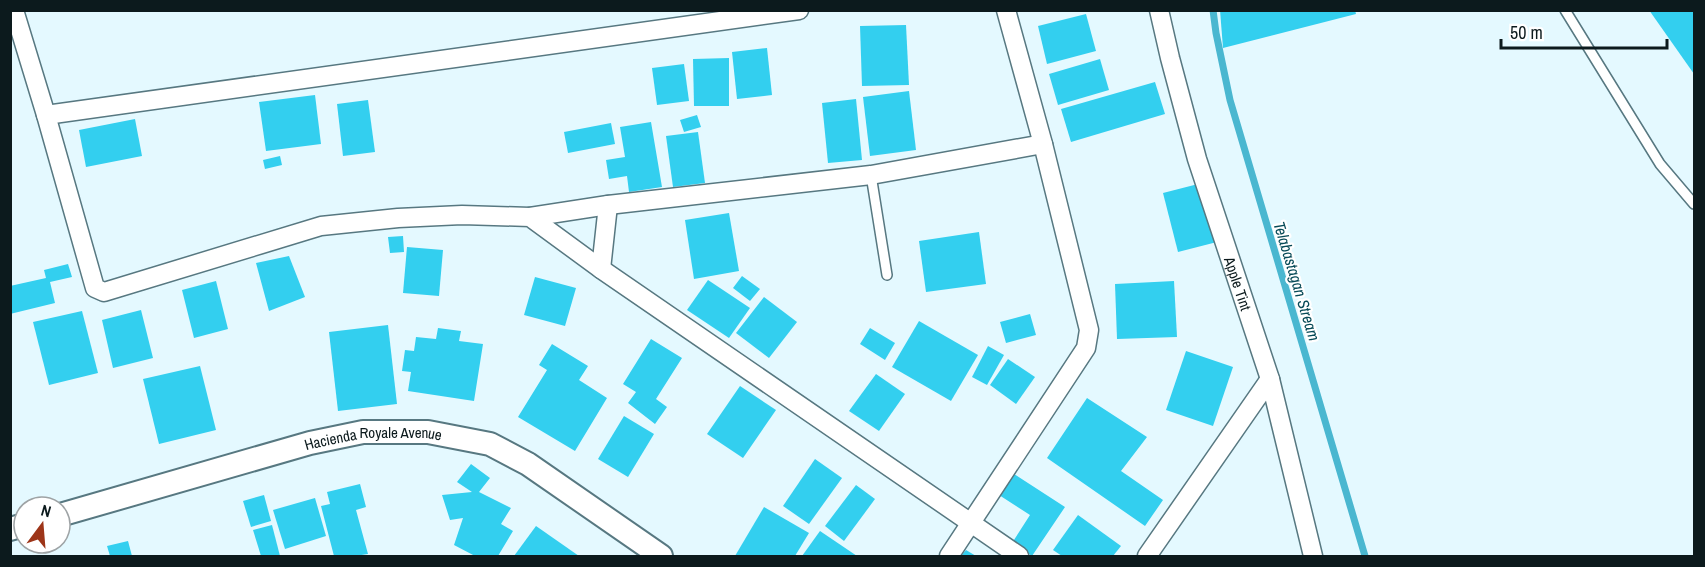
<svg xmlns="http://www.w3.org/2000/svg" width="1705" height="567" viewBox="0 0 1705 567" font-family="'Archivo Narrow',sans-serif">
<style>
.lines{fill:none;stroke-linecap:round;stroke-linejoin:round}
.stream{stroke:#4ab7d0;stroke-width:7}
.building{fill:#33cfef}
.service-casing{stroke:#577881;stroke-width:12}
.minor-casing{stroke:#577881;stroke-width:21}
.tertiary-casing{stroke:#577881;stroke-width:26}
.service{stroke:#fff;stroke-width:9}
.minor{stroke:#fff;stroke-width:18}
.tertiary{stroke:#fff;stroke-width:22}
.labels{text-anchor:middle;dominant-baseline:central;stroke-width:4.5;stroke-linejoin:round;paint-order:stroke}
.street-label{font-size:15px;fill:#0c1a1d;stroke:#fff}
.water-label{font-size:16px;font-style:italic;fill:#074a57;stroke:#fff}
</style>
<rect width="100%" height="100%" fill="#e4f9ff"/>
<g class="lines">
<!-- stream -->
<path class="stream" d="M1213,10L1216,33L1230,100L1365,556"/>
</g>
<!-- building -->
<g class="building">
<path d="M1220,10H1355L1356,14L1223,48Z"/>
<path d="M1649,10H1694V74Z"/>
<path d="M1086,14L1096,51L1047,64L1038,26Z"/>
<path d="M906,25L909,85L862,86L860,26Z"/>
<path d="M767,48L772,95L737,99L732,52Z"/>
<path d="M729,58V106H694L693,59Z"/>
<path d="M1100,59L1109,90L1058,105L1049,74Z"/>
<path d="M684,64L689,101L657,105L652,68Z"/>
<path d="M1155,82L1165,114L1071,142L1061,109Z"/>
<path d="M909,91L916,150L870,156L863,97Z"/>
<path d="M315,95L321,144L266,151L259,102Z"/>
<path d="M856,99L862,160L828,163L822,103Z"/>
<path d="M368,100L375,152L343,156L337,104Z"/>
<path d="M697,115L701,127L684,132L680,120Z"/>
<path d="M135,119L142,156L86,167L79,130Z"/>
<path d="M651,122L662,187L629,192L627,176L609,179L606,160L625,157L620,127Z"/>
<path d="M611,123L615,144L568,153L564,132Z"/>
<path d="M698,132L705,183L673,187L666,136Z"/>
<path d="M280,156L282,165L265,169L263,160Z"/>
<path d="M1202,183L1217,242L1178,252L1163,193Z"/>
<path d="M729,213L739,271L694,279L685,220Z"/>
<path d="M979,232L986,284L926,292L919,241Z"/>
<path d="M403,236L404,252L390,253L388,237Z"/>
<path d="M407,247L443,250L439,296L403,293Z"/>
<path d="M289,256L305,297L269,311L256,263Z"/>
<path d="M68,264L72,277L50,282L55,303L10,314V286L46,278L44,270Z"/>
<path d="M742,276L760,289L750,301L733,288Z"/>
<path d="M535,277L576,288L565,326L524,315Z"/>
<path d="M708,280L750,308L729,338L687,310Z"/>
<path d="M216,281L228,329L194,338L182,290Z"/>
<path d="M1174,281L1177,337L1117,339L1115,284Z"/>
<path d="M764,297L797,322L769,358L736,333Z"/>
<path d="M141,310L153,358L113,368L102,320Z"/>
<path d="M82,311L98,373L49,385L33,322Z"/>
<path d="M1030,314L1036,335L1006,343L1000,322Z"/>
<path d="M919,321L978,355L951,401L892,367Z"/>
<path d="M388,325L397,404L338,411L329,332Z"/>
<path d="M438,328L461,331L459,341L483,344L474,401L408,391L411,372L402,371L405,350L414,351L416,337L436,339Z"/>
<path d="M870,328L895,343L885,360L860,344Z"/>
<path d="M651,339L682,358L656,399L667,407L655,424L628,403L636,392L623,384Z"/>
<path d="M552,344L588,366L579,380L607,398L575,451L518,417L547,370L539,365Z"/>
<path d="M988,346L1004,355L987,385L972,377Z"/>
<path d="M1186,351L1233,367L1213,426L1166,410Z"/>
<path d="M1008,359L1035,377L1016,404L990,385Z"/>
<path d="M200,366L216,430L159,444L143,379Z"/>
<path d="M876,374L905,394L879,431L849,411Z"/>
<path d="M740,386L776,410L743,458L707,434Z"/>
<path d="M1087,398L1147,437L1121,471L1163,500L1145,526L1047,458Z"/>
<path d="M624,416L654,434L628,477L598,459Z"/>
<path d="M815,459L842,478L809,524L783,506Z"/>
<path d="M471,464L490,478L479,492L511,508L501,524L513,531L498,556H475L454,545L463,518L450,520L442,495L472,492L457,482Z"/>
<path d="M1014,474L1065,507L1032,556L1012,543L1030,515L999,495Z"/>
<path d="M360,484L366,507L356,510L368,554L355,556H334L321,506L330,504L327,492Z"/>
<path d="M856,485L875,499L844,541L825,526Z"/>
<path d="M264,495L271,521L251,527L243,501Z"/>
<path d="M315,498L326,536L285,549L273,510Z"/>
<path d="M764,507L809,533L795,556H735Z"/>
<path d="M1078,515L1121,546L1113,556H1062L1053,550Z"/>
<path d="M272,525L280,556H261L253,530Z"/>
<path d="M536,526L579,556H514Z"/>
<path d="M820,531L857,556H802Z"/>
<path d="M128,541L132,556H110L107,546Z"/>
<path d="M966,550L976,556H961Z"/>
</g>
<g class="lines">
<defs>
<g id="service">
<path d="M1565,10L1660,164L1694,204"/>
<path d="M871,175L887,275"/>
</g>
<g id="minor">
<path d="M14,10L46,115L95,288L104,292L321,226L398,218L462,215L530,217L601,269L1019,556"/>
<path id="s1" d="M1159,10L1170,58L1197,159L1270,379L1313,556"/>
<path d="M46,115L799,10"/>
<path d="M530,217L608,205L871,175L1043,144"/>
<path d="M601,269L608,205"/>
<path d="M949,556L1086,348L1089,330L1043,144L1006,10"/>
<path d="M1147,556L1270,379"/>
</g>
<g id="tertiary">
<path id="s2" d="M60,515L310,443L363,432H428L490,444L528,464L661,556"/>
<path d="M10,529L24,525"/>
</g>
</defs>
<!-- service casing -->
<use href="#service" class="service-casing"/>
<!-- minor casing -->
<use href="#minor" class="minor-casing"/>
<!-- tertiary casing -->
<use href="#tertiary" class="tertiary-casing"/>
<!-- service -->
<use href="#service" class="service"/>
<!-- minor -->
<use href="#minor" class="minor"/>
<!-- tertiary -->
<use href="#tertiary" class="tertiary"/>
</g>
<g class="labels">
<!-- street labels -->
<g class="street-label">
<text stroke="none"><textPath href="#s1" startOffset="285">Apple Tint</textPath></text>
<text stroke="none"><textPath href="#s2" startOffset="324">Hacienda Royale Avenue</textPath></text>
</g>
<!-- water labels -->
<g class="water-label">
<text transform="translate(1297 281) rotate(73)">Telabastagan Stream</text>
</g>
</g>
<!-- border -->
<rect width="1705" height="567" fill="none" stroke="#0c1a1d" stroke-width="24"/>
<!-- north arrow -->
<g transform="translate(42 525) rotate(16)"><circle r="28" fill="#ffffff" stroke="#9ea3a5" stroke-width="1.5"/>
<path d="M0-4.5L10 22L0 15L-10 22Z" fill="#9d3519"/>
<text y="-9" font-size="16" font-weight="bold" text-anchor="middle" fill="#0c1a1d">N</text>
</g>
<!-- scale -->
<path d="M1501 39v9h166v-9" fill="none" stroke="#0c1a1d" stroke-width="3"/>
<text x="1510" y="39" font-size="18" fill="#0c1a1d" stroke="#ffffff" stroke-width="4.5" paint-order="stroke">50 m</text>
</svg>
